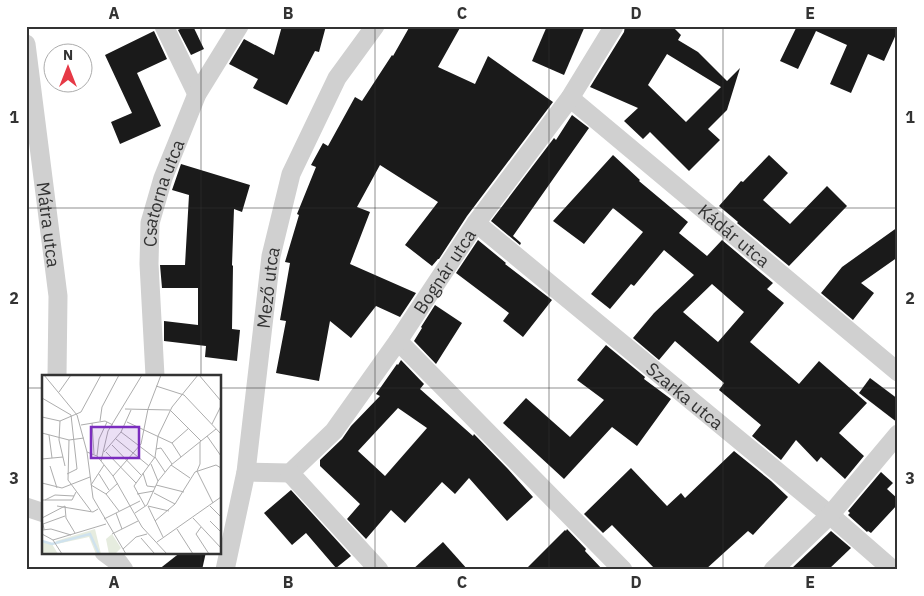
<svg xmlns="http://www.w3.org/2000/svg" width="924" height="596" viewBox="0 0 924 596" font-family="'IBM Plex Sans',sans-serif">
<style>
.building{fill:#1a1a1a;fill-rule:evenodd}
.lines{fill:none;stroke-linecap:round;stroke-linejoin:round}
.street{stroke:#d0d0d0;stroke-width:19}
.grid{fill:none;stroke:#333;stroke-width:1;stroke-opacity:0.55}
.labels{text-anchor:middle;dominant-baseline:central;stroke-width:5;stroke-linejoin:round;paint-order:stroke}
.street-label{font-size:18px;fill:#333;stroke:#fff}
.inset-river{fill:none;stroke:#cfe2ee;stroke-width:2.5}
.inset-road{fill:none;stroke:#adadad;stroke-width:1}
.view{fill:#7b2cbf;fill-opacity:0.15;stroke:#7b2cbf;stroke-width:2.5}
.inset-edge{fill:none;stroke:#333;stroke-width:2.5}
.neatline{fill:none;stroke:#333;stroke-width:2}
.grid-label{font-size:16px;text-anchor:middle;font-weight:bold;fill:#333}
</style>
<rect width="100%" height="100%" fill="#fff"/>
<!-- building -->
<g class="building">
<path d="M186,26H193L204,49L191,55L178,30Z"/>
<path d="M282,26H326L319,52L315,51L287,105L253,88L258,79L229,64L244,39L274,55Z"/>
<path d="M410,26H461L438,67L475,84L488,56L553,102L467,216L439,259H438L432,266L405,245L438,202L380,165L357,207L370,212L350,264L416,293L400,317L376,306L351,338L330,321L319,381L276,373L286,321L280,320L290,263L285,262L299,215L297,214L316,167L311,165L323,143L328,146L355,97L362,101L392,55L393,56Z"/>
<path d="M547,26H585L564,75L532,61Z"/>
<path d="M625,26H672L681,35L678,40L698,52L727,81L740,68L727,110L708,129L720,140L689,171L650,132L643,139L624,121L638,108L590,87L624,32ZM667,54L721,87L686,122L648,85Z"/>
<path d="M797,26H898V30L884,61L868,54L851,93L830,84L847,45L816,31L798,69L780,61Z"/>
<path d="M154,31L167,59L137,73L161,126L120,144L111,122L132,113L105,55Z"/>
<path d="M572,115L589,128L513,236L521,243L520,245L491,221L554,138L556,140Z"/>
<path d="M613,155L640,180L639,181L688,222L679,233L707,256L722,240L773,283L767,289L784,303L750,342L799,384L819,361L867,403L839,433L864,456L845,479L821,457L817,462L796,440L781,460L752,436L761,425L719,390L724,383L675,341L659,360L633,338L654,313L694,275L664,250L634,286L631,284L610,309L591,294L643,232L613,208L584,244L553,221ZM712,284L744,312L718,342L683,312Z"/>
<path d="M769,155L788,173L763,200L790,224L827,186L847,206L789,266L737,223L738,222L719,206L741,181L743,182Z"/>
<path d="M181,164L250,185L242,212L234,209L232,265L233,266L232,329L240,330L237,361L205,357L206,346L164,341V321L198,325V288H162L160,265H185L189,195L172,190Z"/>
<path d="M898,227V257L861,283L874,293L853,320L821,293L842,267Z"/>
<path d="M478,240L506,263L505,264L552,300L523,337L503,321L509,313L456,273Z"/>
<path d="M435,305L462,323L436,364L414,341L422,328L421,327Z"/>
<path d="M606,345L645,377L644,379L671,399L637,446L612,427L564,479L503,423L526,398L570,437L604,400L577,380Z"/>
<path d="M401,360L424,384L420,389L473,436L474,434L508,469L533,497L507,521L469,478L455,494L442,482L405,523L391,510L366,539L347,519L360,504L320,466V460L342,439L351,426L380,396L376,394L397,364L398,365ZM398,408L427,428L385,476L358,451Z"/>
<path d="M870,378L898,399V423L859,393Z"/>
<path d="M734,451L771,481L788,497L753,535L748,531L705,570H656L612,525L603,533L584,514L631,468L667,506L681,493L685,498Z"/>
<path d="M881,472L893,483L887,489L898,499V504L871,533L868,531L867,532L848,515L850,513L848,511Z"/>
<path d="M291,490L351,556L336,568L306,533L292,545L264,513Z"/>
<path d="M567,529L586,549L585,551L603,570H525L565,530L566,531Z"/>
<path d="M831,531L851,548L828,570H790Z"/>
<path d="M443,542L468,570H412Z"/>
<path d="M181,552H206L202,570H158Z"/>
</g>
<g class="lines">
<!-- street -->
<g class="street">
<path d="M164,26L197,94"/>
<path id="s1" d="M26,44L58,296L57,376"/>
<path id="s2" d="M570,98L898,372"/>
<path id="s3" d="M476,223L830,515L893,570"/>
<path d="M398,341L623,570"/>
<path id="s4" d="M155,376L149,264L150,223L163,178L197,94L239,26"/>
<path id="s5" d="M246,472L290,473L334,431L398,341L476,223L570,98L614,26"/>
<path d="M290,473L379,570"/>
<path d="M26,507L44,513"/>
<path d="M104,552L119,563L124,570"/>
<path id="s6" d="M225,570L246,472L271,256L291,174L337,78L375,26"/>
<path d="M773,570L830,515L898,434"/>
</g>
</g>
<!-- grid -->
<path class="grid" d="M201,26V376M375,26V570M549,26V570M723,26V570M26,208H898M26,388H44M220,388H898M201,552V570"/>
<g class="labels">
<!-- street labels -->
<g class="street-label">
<text stroke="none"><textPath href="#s4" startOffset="185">Csatorna utca</textPath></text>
<text stroke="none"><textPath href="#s1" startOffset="182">Mátra utca</textPath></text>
<text stroke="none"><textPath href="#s2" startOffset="214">Kádár utca</textPath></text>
<text stroke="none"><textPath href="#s5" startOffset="299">Bognár utca</textPath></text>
<text stroke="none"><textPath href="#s6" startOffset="286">Mező utca</textPath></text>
<text stroke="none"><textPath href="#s3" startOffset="271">Szarka utca</textPath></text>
</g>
</g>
<!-- overview -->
<g transform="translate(42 375)">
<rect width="179" height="179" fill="#fff"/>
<path d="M53,154L59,179H54L47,162L15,169L14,166ZM70,159L79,173L73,179H67L64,164ZM0,166L10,169L16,179H0Z" fill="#e6ecdf"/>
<path class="inset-river" d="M0,166L10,169L48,159L57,179"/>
<path class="inset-road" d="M2,0L35,40L45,77L51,123L84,179M157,0L179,26M114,11L142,20L179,59M17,17L29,0M0,23L29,40L35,94L25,99M83,34L128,35L159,66M0,42L18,46L39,37L59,0M18,46L17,65L23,91M58,46L60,32L77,0M85,47L130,68L139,82M50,48L52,79M170,49L179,31M39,50L63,46L71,50M79,57L113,83M0,58L27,65L42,63M7,60L10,83M165,61L179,81M74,64L107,91M27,65L26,105L49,136M158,67V89L155,96L171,128M130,68L147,53M70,70L99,100M114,74L119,73L130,89M45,77L55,81L71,101L100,152L125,179M62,77L79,57L89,35M64,77L94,108M55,81L57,64L65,47M113,82L123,97M0,84L21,82M59,86L66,56L100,0M109,89L116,106M62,90L49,110L64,119L77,136M129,90L148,103M8,91L15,113M101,98L105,111L113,112M57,99L67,115M71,101L99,69L106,34L119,0M0,108L20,113L48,102M114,110L142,117M112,118L133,129M64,119L76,108M95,119L112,116M0,125H30L34,117M3,125L13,120L32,121M15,131L51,137L56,134M23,131L24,143L33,158M103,131L92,111L113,82L116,61L130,32L156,0M106,131L121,162M106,131L127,136M168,131L179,142M74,138L80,154M93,138L105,130L116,106L129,90L174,54M0,143L23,131M151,143L179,173M62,144L98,126M113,146L133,129L153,97L174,90L179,93M168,146L179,157M159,152L154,159L167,179M2,154L1,149L23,141M135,154L151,179M0,155L9,154L29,160M0,159L11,165L20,179M70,159L96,146M99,163L112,178M11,165L64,149M115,167L179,122M81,174L94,162L105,159"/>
<path class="view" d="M49,52H97V83H49Z"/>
<rect width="179" height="179" class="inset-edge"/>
</g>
<!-- border -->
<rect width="924" height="596" fill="none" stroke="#ffffff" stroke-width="55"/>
<!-- north arrow -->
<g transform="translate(68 68)"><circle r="24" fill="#ffffff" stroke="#adadad"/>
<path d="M0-4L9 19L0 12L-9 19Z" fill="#e63946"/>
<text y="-8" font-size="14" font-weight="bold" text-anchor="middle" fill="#333333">N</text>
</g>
<rect x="28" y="28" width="868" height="540" class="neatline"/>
<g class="grid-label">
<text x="114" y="19">A</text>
<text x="288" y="19">B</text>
<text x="462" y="19">C</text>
<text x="636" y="19">D</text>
<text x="810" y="19">E</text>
<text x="14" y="123">1</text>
<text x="910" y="123">1</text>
<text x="14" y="304">2</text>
<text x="910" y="304">2</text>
<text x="14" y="484">3</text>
<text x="910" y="484">3</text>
<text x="114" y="588">A</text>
<text x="288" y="588">B</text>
<text x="462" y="588">C</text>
<text x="636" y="588">D</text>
<text x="810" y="588">E</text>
</g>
</svg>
